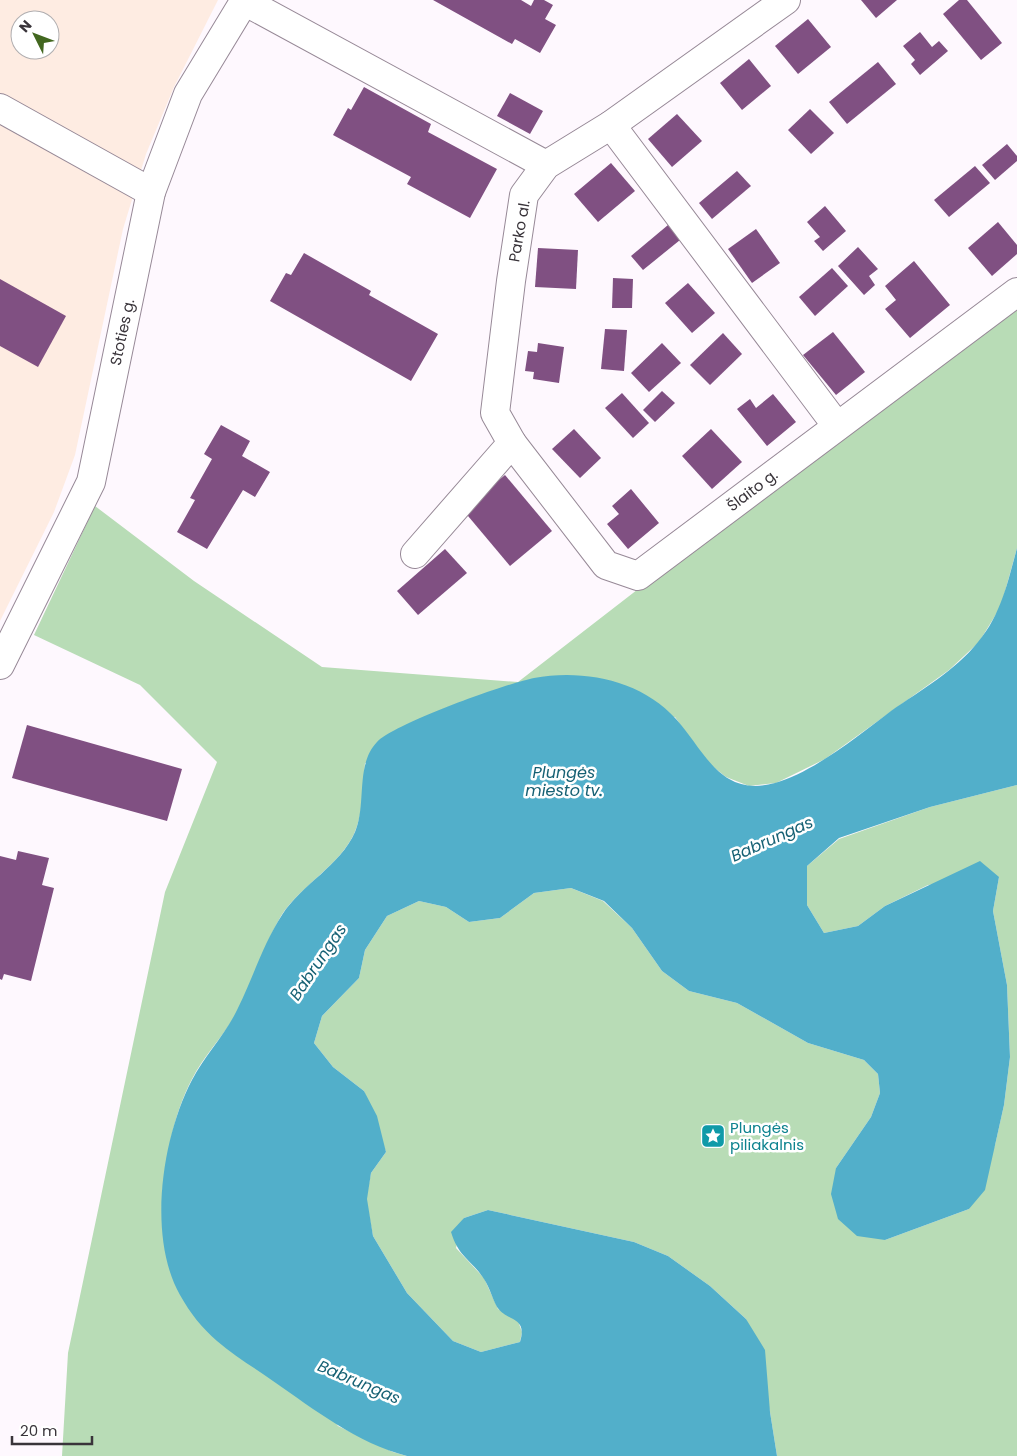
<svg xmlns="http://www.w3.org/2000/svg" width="1017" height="1456" viewBox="0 0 1017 1456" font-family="Poppins,sans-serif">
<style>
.industrial{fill:#feece2;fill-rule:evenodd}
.green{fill:#b8dcb6}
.water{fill:#52afca}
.building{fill:#805082}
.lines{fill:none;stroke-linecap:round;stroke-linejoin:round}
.minor-casing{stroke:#978997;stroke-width:30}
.major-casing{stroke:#978997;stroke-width:30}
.minor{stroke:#fff;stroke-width:28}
.major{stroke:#fff;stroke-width:28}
.labels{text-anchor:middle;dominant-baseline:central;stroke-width:5;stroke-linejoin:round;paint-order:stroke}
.street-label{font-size:15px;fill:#39343a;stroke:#fff}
.culture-label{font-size:15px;fill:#0d838f;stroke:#fff;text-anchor:start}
.water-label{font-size:16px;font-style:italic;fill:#166174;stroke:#fff}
</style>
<rect width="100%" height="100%" fill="#fef8fe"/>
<!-- industrial -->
<path class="industrial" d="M0,0H218L174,87L146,154L123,229L75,455L54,512L0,621ZM20,20H50V50H20Z"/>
<!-- green -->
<g class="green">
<path d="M1017,296V548L1001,606L979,642L949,670L825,759L776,783L749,786L726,777L706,761L675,717L365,763C363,786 364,812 354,834C338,867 301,885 281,916C263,947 254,981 237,1012C224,1036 204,1055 192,1079C173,1115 167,1155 162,1196L338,1426L393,1452L407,1456H62L68,1353L165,892L217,762L140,685L34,635L95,506L194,581L322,667L518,682Z"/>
<path d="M1017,785V1456H777L770,1412L746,1319L710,1286L668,1256L634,1242L488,1210L464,1218L456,1248L484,1278L498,1309L518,1321L522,1332L520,1342L481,1352L453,1341L407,1293L373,1236L366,1199L371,1173L386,1152L364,1091L333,1067L314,1043L322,1016L359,978L365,950L387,916L419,901L446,907L469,922L500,918L534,893L571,888L603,901L632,928L662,971L689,991L737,1003L808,1043L864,1060L878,1074L880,1093L871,1117L836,1168L885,1240L969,1209L995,1145L1004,1105L1010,1057L1007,985L993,911L999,877L928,885L885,906L858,926L824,933L807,905V866L839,839L930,807Z"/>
</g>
<!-- water -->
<path class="water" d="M1017,548V785L930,807L839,838L807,866V905L824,933L858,926L885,906L980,861L999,877L993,911L1007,985L1010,1057L1004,1105L985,1190L969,1209L885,1240L857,1236L838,1219L831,1194L836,1168L871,1117L880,1093L878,1074L864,1060L808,1043L737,1003L689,991L662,971L632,928L604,901L571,888L534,893L500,918L469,922L446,907L419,901L387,916L365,950L359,978L322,1016L314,1043L333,1067L364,1091L377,1116L386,1152L371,1173L367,1199L373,1236L407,1293L453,1341L481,1352L520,1342C528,1316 507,1322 497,1307C492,1298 490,1288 484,1279C471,1259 459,1258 451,1232L464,1218L488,1210L634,1242L668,1256L710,1286L746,1319L765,1350L770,1412L777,1456H407C357,1443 315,1410 273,1381C255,1368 234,1356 217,1341C202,1328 190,1313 180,1295C147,1237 162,1137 192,1080C205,1055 226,1034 238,1008C253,978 263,944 282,915C302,884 340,866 355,832C367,804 355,765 377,742C396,723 505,684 534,678C583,669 641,680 676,719C705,751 720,798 775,783C814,772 859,735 891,711C921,690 955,671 978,642C1001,615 1008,581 1017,548Z"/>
<!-- building -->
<g class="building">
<path d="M433,0H521L531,6L534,0H544L553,5L545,19L556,25L540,53L515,39L512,44Z"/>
<path d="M861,0H897L876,18Z"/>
<path d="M959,0H967L1002,43L981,60L943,14Z"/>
<path d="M808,19L831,47L798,74L775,46Z"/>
<path d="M920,32L932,47L939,41L948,51L920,75L911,64L915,60L903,46Z"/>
<path d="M749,59L771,86L742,110L720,83Z"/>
<path d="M878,62L896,84L847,124L829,102Z"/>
<path d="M364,87L431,124L428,132L497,169L470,218L407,184L411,177L333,135L348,108L351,110Z"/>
<path d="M510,93L543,111L530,134L497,116Z"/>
<path d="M810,109L834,133L811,154L788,130Z"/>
<path d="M677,114L702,141L672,167L648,139Z"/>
<path d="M1007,144L1017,156V161L995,180L982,165Z"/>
<path d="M611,163L635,191L598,222L574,194Z"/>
<path d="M975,166L990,183L949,217L934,200Z"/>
<path d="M737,171L751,186L712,219L699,203Z"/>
<path d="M825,206L846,231L823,251L814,241L820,237L807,222Z"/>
<path d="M998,222L1017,245V254L992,276L968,248Z"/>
<path d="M668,225L680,240L643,270L631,256Z"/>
<path d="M756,229L780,263L752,283L728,249Z"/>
<path d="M858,247L878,269L869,276L875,285L864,295L838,266Z"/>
<path d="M538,248L578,250L576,289L535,287Z"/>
<path d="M304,253L371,291L369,295L438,334L411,381L270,301L286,273L291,275Z"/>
<path d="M914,261L950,305L910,338L885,309L896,300L885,286Z"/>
<path d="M832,268L848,286L815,316L799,297Z"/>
<path d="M613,278L633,279L632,308H612Z"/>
<path d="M0,279L66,316L38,367L0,346Z"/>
<path d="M688,283L715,313L692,333L665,303Z"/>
<path d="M605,329L627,330L624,371L601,369Z"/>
<path d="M833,332L865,372L836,395L803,355Z"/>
<path d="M723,333L742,354L710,385L690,365Z"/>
<path d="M538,343L564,347L559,383L533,379L534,372L525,371L528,351L537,352Z"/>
<path d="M662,343L681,363L649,392L631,373Z"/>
<path d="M662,391L675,403L655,422L643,410Z"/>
<path d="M622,393L649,423L633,438L605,408Z"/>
<path d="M773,394L796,422L767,446L737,409L750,399L756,408Z"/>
<path d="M221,425L250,441L242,456L270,472L255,497L243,490L207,549L177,532L195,500L190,498L212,459L204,454Z"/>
<path d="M574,429L601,458L580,478L552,449Z"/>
<path d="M711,429L742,462L712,489L682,456Z"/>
<path d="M505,475L552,531L510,566L463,510Z"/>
<path d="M631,489L659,523L628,549L607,524L619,514L612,506Z"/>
<path d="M445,549L467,573L418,615L397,591Z"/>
<path d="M27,725L182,769L167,821L12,778Z"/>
<path d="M18,851L49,858L42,885L54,888L31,981L4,974L2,980L0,979V856L16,860Z"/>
</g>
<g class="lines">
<defs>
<g id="minor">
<path d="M244,1L546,165"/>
<path d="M0,108L151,192"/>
<path d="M611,125L837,426"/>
<path d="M512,443L606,565L638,576L1017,292"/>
<path d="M415,554L512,443L495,413L511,281L524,195L546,165L611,125L786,0"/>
</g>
<path id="major" d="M0,665L91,482L151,192L188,94L245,0"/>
</defs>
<!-- minor casing -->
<use href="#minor" class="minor-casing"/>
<!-- major casing -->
<use href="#major" class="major-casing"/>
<!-- minor -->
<use href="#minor" class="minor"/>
<!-- major -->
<use href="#major" class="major"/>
</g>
<!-- icons -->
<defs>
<symbol id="sight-square" viewBox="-11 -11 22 22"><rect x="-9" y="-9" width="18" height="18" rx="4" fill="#0f9aa8" stroke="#fff"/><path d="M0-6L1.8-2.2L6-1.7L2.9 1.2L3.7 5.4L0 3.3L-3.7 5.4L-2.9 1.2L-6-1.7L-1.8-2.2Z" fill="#fff"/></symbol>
</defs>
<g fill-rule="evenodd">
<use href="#sight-square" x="699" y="1122" width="28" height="28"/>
</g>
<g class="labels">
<!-- street labels -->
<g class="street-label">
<text transform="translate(519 231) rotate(-80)">Parko al.</text>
<text transform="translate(122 332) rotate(-78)">Stoties g.</text>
<text transform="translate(752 490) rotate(-37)">Šlaito g.</text>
</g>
<!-- culture labels -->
<g class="culture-label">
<text x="730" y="1127">Plungės<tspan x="730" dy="17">piliakalnis</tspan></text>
</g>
<!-- water labels -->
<g class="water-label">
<text x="564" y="772">Plungės<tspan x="564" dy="18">miesto tv.</tspan></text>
<text transform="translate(772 839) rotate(-24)">Babrungas</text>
<text transform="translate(318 962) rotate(-56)">Babrungas</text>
<text transform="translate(359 1382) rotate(23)">Babrungas</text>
</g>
</g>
<!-- north arrow -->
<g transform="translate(35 35) rotate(312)"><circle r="24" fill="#ffffff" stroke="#b0aeb0"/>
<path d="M0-4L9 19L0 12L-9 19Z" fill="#42671f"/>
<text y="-8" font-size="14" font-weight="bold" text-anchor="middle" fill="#39343a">N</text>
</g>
<!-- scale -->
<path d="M12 1436v8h80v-8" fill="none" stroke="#39343a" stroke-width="2.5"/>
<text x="20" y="1436" font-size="15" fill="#39343a" stroke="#ffffff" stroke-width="4" paint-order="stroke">20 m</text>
</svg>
